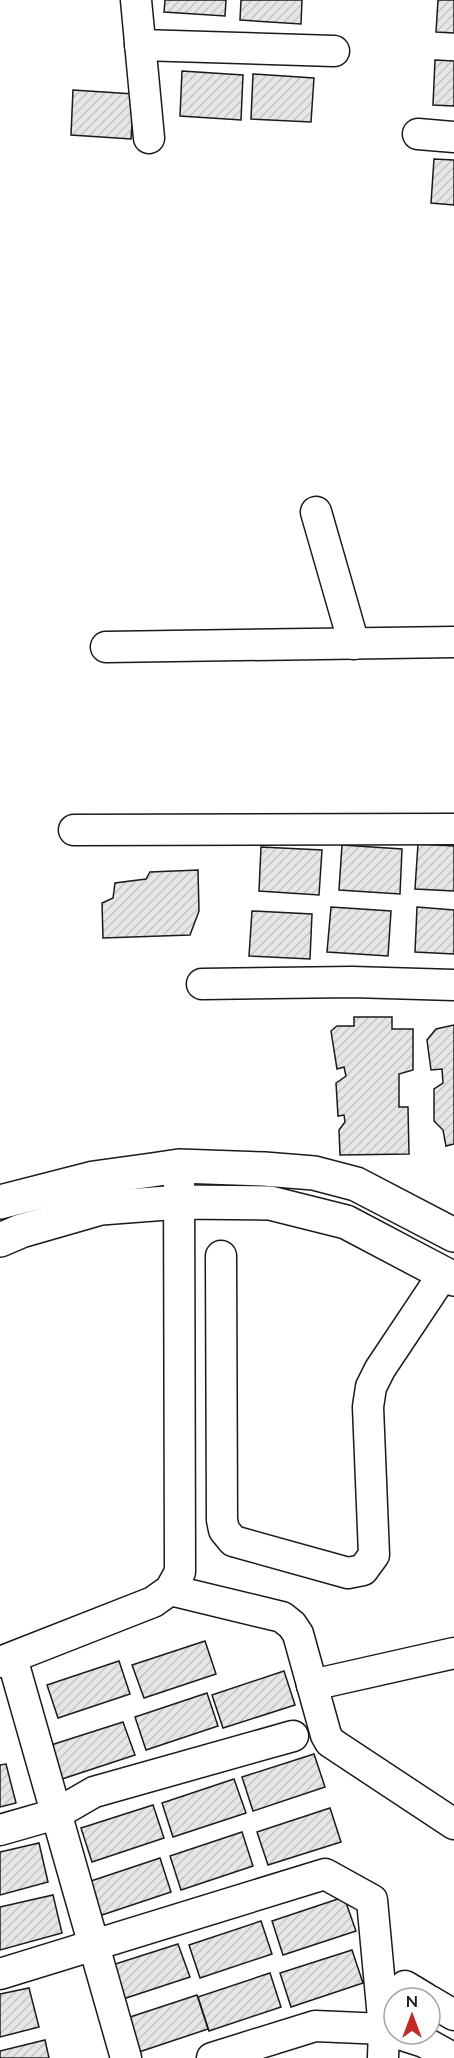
<svg xmlns="http://www.w3.org/2000/svg" width="454" height="2058" viewBox="0 0 454 2058" font-family="Lato,sans-serif">
<style>
.building{fill:url(#building-hatch);stroke:#1a1a1a;stroke-width:1.5}
.lines{fill:none;stroke-linecap:round;stroke-linejoin:round}
.minor-casing{stroke:#1a1a1a;stroke-width:33}
.tertiary-casing{stroke:#1a1a1a;stroke-width:36}
.minor{stroke:#fff;stroke-width:30}
.tertiary{stroke:#fff;stroke-width:33}
</style>
<defs>
<pattern id="building-hatch" width="6" height="6" patternUnits="userSpaceOnUse" patternTransform="scale(1.5)"><rect width="6" height="6" fill="#e6e6e6"/><path d="M-1 1l2-2M0 6l6-6M5 7l2-2" fill="none" stroke="#c5c5c5"/></pattern>
</defs>
<rect width="100%" height="100%" fill="#fff"/>
<!-- building -->
<g class="building">
<path d="M165,0H226L225,16L164,12Z"/>
<path d="M241,0H302L301,24L240,20Z"/>
<path d="M438,0H454V33L436,32Z"/>
<path d="M435,60L454,61V106L433,105Z"/>
<path d="M182,71L243,75L241,120L180,116Z"/>
<path d="M253,74L314,78L311,122L251,119Z"/>
<path d="M73,90L134,94L131,139L71,135Z"/>
<path d="M434,159L454,160V205L431,203Z"/>
<path d="M418,844L454,846V891L415,889Z"/>
<path d="M342,845L402,849L400,894L339,890Z"/>
<path d="M261,847L322,850L319,895L259,891Z"/>
<path d="M198,870L199,911L190,935L103,938L102,903L113,898L115,883L146,879L150,872Z"/>
<path d="M331,907L391,911L388,956L327,952Z"/>
<path d="M417,907L454,910V954L415,952Z"/>
<path d="M252,911L312,914L310,959L249,956Z"/>
<path d="M354,1017H392V1029H413V1070L399,1074V1107H408L409,1154L340,1155L339,1130L345,1122L344,1115L338,1116L336,1083L346,1076L344,1067L337,1069L331,1031L337,1026H354Z"/>
<path d="M454,1025V1144L446,1146L443,1130L434,1121V1089L443,1083L442,1069L431,1070L427,1040L436,1029Z"/>
<path d="M205,1641L216,1674L144,1698L132,1665Z"/>
<path d="M119,1661L130,1694L58,1718L47,1685Z"/>
<path d="M284,1671L295,1705L223,1728L212,1695Z"/>
<path d="M207,1693L218,1726L146,1750L135,1717Z"/>
<path d="M123,1722L135,1755L62,1779L51,1745Z"/>
<path d="M314,1754L325,1787L253,1811L242,1777Z"/>
<path d="M6,1764L16,1803L0,1807V1765Z"/>
<path d="M234,1779L246,1813L173,1837L162,1803Z"/>
<path d="M153,1805L164,1838L92,1862L81,1828Z"/>
<path d="M330,1808L341,1842L268,1865L257,1832Z"/>
<path d="M242,1832L253,1866L181,1890L170,1856Z"/>
<path d="M39,1843L48,1882L0,1895V1852Z"/>
<path d="M160,1858L171,1892L99,1916L88,1882Z"/>
<path d="M53,1895L62,1933L0,1950V1907Z"/>
<path d="M344,1897L356,1931L283,1955L272,1921Z"/>
<path d="M261,1921L272,1954L200,1978L189,1945Z"/>
<path d="M178,1944L190,1977L117,2001L106,1967Z"/>
<path d="M352,1950L363,1983L291,2007L280,1973Z"/>
<path d="M270,1973L281,2007L209,2031L198,1997Z"/>
<path d="M29,1988L39,2027L0,2037V1994Z"/>
<path d="M197,1995L208,2029L136,2053L124,2019Z"/>
<path d="M45,2040L49,2058H0V2051Z"/>
</g>
<g class="lines">
<defs>
<g id="minor">
<path d="M136,0L149,138"/>
<path d="M140,45L334,51"/>
<path d="M418,134L454,137"/>
<path d="M316,512L354,644"/>
<path d="M106,647L454,642"/>
<path d="M74,830L454,829"/>
<path d="M202,984L352,982L454,985"/>
<path d="M221,1256L222,1520L224,1530L233,1541L348,1573L363,1570L374,1555L368,1407L371,1387L380,1369L444,1273"/>
<path d="M170,1590L282,1617L292,1625L298,1634L326,1735L330,1742L454,1824"/>
<path d="M12,1658L126,2058"/>
<path d="M0,1662L153,1602L170,1590L180,1572L179,1166"/>
<path d="M312,1685L454,1653"/>
<path d="M0,1830L56,1814L94,1792L293,1736"/>
<path d="M0,1974L325,1874L372,1900L384,2029L383,2058"/>
<path d="M405,1986L425,1998"/>
<path d="M430,2001L454,2015"/>
<path d="M399,2034L424,2042L453,2058"/>
<path d="M212,2058L315,2026L384,2029L394,2032"/>
</g>
<g id="tertiary">
<path d="M0,1202L94,1178L152,1170L179,1166L264,1169L314,1173L356,1184L454,1235"/>
<path d="M0,1240L21,1231L101,1208L180,1202L270,1203L346,1222L454,1279"/>
</g>
</defs>
<!-- minor casing -->
<use href="#minor" class="minor-casing"/>
<!-- tertiary casing -->
<use href="#tertiary" class="tertiary-casing"/>
<!-- minor -->
<use href="#minor" class="minor"/>
<!-- tertiary -->
<use href="#tertiary" class="tertiary"/>
</g>
<!-- north arrow -->
<g transform="translate(412 2016)"><circle r="28" fill="#ffffff" stroke="#a3a3a3" stroke-width="1.5"/>
<path d="M0-4.5L10 22L0 15L-10 22Z" fill="#c62828"/>
<text y="-9" font-size="16" font-weight="bold" text-anchor="middle" fill="#1a1a1a">N</text>
</g>
</svg>
